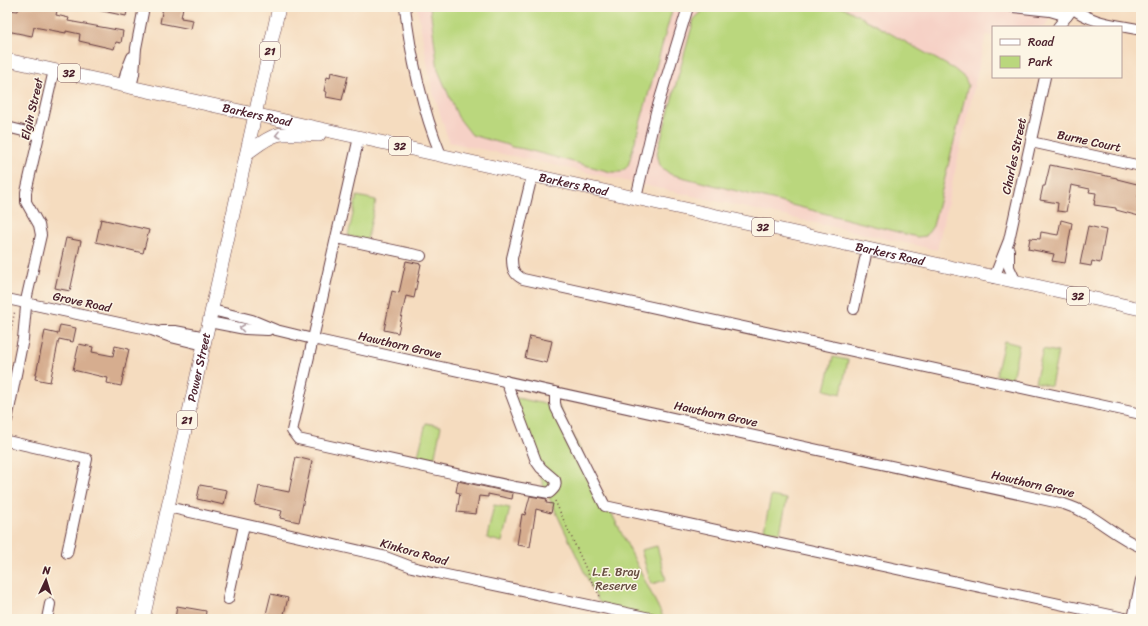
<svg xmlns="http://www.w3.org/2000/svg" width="1148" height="626" viewBox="0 0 1148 626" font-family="Sriracha,sans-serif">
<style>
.built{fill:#f6d1c6}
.green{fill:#bad77d;stroke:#827b54}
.building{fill:#d6ad8f}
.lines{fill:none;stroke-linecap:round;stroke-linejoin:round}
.minor-casing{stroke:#643b41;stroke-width:12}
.major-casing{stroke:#643b41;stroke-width:14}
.path{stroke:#643b41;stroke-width:1.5;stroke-dasharray:1 3;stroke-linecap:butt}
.minor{stroke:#fff;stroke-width:10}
.major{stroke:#fff;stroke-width:13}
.oneway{stroke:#ae9aa0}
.labels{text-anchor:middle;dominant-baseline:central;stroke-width:3;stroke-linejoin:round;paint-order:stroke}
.shield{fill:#fcf5e5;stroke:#7f5f63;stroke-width:1}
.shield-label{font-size:11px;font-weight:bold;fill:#4a1f2b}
.street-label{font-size:12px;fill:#4a1f2b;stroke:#fcf5e5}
.park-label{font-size:12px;fill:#664d40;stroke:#fcf5e5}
</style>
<rect width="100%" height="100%" fill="#fcf5e5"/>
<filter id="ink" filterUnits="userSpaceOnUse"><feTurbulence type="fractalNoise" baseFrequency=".025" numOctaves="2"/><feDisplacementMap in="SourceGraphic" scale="8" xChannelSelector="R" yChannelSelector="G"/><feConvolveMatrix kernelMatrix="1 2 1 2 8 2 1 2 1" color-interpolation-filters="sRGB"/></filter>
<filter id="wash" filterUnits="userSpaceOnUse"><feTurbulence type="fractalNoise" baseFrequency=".012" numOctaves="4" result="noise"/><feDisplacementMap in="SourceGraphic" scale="16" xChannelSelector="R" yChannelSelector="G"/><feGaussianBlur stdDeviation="0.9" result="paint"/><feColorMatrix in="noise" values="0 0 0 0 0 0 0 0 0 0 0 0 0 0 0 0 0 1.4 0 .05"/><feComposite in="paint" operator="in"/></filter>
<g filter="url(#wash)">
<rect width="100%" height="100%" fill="#f5dcbf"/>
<!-- built -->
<path class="built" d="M417,7H1059L1049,19L1045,27H993V36L986,35L937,250L449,142L432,89Z"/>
<!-- green -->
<g class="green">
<path d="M430,7H673L628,166L621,172H611L524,149L512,147L508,145L472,135L458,117L438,70Z"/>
<path d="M707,7H843L954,69L965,78L968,85L933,226L926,236L917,237L670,174L660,166L657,153L694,19Z"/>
<path d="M357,196L376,200L367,240L348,236Z"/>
<path d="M1004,341L1019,345L1012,379L996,375Z"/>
<path d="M1043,349L1058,352L1051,386L1035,382Z"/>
<path d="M833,357L848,360L841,394L825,390Z"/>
<path d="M508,396L559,407L664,619H614L597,599L545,489Z"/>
<path d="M426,423L441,426L434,460L418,456Z"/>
<path d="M771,496L787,499L780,533L764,530Z"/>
<path d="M494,505L510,508L502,542L487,538Z"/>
<path d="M657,546L666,580L651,584L641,550Z"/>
</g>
<g id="blocks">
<!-- building -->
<g class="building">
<path d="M19,7H58L56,15L69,18L68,21L123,31L121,43L116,42L114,49L79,41L80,34L66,31V33L34,27L32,36L7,31L9,10L18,11Z"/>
<path d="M99,7H128L126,16L98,10Z"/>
<path d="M163,7H183L181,18L193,20L191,29L160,23Z"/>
<path d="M331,72L348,76L342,100L326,97L327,92L324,91L327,77L330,78Z"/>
<path d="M1050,165L1117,178V179L1141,185L1138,197L1141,198V206L1139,216L1116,210V208L1094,205L1096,193L1089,192L1090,189L1071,185L1066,212L1057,211L1058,203L1040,200L1043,186H1045Z"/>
<path d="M101,219L149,230L143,253L96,242Z"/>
<path d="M1061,220L1072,223L1065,263L1052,261L1054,254L1028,249L1030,238L1040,239L1041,232L1058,235Z"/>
<path d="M1088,226L1106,230L1100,263L1092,261L1091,266L1080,264Z"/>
<path d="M66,238L81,241L70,291L55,288Z"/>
<path d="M406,261L421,264L414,298L406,296L398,333L384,330L392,291L399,293Z"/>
<path d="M60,325L76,328L73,342L59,339L50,382L35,379L45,331L58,334Z"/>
<path d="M530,336L552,341L547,363L525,358Z"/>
<path d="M79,344L93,347L92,352L113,356L115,346L129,349L121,386L107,383L108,378L73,370Z"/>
<path d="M296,457L312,461L299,522L280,518L282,511L255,505L259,486L289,492Z"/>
<path d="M458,481L513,493L512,499L488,494V497L479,496L476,514L457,512L460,493L456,492Z"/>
<path d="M200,485L227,490L224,505L197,499Z"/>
<path d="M530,496L547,499L546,503L553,504L551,513L536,509L530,547L517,545L522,514L525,515Z"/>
<path d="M271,594L288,598L283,618L266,614Z"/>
<path d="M177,606L206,611L205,619H175Z"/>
</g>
</g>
</g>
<g filter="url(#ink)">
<use href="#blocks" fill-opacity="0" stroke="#643b41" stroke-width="1"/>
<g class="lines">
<defs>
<g id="minor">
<path d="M405,7C410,54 423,112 441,155"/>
<path d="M1013,7L1050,11L1067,16"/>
<path d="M1073,8C1089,23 1120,25 1141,30"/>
<path d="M1058,27L1071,11"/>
<path d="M123,85L126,72L132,57"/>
<path d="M131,87L134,74L136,48L144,7"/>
<path d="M7,127L39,135"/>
<path d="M359,137L292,431L298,439L515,487L549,493C554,489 557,486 555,480L541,468L536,461L506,381"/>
<path d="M1031,142L1141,166"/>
<path d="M532,176L512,258C512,268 513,274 523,279L1141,414"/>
<path d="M636,198L656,112L688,7"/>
<path d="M337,238L421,256"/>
<path d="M1009,250V267L1016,282"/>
<path d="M994,278L1009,240L1045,77"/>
<path d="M7,299L152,330L171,337L204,345"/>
<path d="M854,309L867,250"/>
<path d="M212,310L252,320L276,330L313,339L1064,504C1094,513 1113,536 1141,547"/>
<path d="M209,322L245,329L268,330"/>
<path d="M162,331H175L206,337"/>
<path d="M555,392V403L556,408L605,506L1129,619"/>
<path d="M7,420L23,339L27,296L41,235L39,225L26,202V192L54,70"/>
<path d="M7,441L87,459L67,553"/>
<path d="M168,507L383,556L412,567L437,573L655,619"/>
<path d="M228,599L244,525"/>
<path d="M47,619L50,604"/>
<path d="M1133,619L1141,580"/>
</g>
<g id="major">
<path id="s1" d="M7,60L1141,309"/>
<path d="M247,153C256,147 266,138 277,135C290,132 306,135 319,135"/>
<path id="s2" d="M143,619L279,7"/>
</g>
</defs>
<!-- minor casing -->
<use href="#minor" class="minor-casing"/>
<!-- major casing -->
<use href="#major" class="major-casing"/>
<!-- path -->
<g class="path">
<path d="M7,349L15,310"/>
<path d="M555,501L592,582L601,598"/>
</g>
<!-- minor -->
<use href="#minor" class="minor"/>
<!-- major -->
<use href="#major" class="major"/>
</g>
<!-- one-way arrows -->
<defs><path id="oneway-chevron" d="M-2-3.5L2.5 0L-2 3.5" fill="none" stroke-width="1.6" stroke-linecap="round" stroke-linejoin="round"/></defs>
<g class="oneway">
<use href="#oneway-chevron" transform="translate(278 135) rotate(166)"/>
<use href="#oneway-chevron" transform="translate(242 328) rotate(-172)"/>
</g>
</g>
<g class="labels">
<!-- shield labels -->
<g class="shield">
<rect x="260" y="42" width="20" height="18" rx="3"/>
<rect x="58" y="64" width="22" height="18" rx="3"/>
<rect x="389" y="137" width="22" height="18" rx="3"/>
<rect x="752" y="218" width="22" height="18" rx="3"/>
<rect x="1067" y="287" width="22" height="18" rx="3"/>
<rect x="177" y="411" width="20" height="18" rx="3"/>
</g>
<g class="shield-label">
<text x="270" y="51">21</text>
<text x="69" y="73">32</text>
<text x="400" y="146">32</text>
<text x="763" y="227">32</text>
<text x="1078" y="296">32</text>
<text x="187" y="420">21</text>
</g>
<!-- street labels -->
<g class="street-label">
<text transform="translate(32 109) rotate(-77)">Elgin Street</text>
<text stroke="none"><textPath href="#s1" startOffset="256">Barkers Road</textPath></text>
<text transform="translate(1089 141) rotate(12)">Burne Court</text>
<text transform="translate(1014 156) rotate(-78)">Charles Street</text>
<text stroke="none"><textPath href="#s1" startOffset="580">Barkers Road</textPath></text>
<text stroke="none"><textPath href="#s1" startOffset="904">Barkers Road</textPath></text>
<text transform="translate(82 302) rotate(12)">Grove Road</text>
<text transform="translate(400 345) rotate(13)">Hawthorn Grove</text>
<text stroke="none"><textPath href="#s2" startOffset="258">Power Street</textPath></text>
<text transform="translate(716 414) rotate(12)">Hawthorn Grove</text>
<text transform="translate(1033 484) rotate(13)">Hawthorn Grove</text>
<text transform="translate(414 552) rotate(16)">Kinkora Road</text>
</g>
<!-- park labels -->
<g class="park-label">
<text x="616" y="572">L.E. Bray<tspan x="616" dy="14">Reserve</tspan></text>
</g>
</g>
<!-- margin -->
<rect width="1148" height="626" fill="none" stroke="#fcf5e5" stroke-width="24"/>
<!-- legend -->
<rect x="992" y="26" width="130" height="52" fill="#fcf5e5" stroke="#b59f9b"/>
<rect x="1000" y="39" width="20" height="6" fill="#ffffff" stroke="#b59f9b"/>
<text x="1028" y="46" font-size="12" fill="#4a1f2b">Road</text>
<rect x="1000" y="56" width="20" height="12" fill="#bad77d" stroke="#b59f9b"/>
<text x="1028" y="66" font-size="12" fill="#4a1f2b">Park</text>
<!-- north arrow -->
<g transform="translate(46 580) rotate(4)" stroke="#fcf5e5" stroke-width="3" paint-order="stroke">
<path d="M0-3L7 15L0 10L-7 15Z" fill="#4a1f2b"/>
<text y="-6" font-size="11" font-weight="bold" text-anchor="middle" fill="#4a1f2b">N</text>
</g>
</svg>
